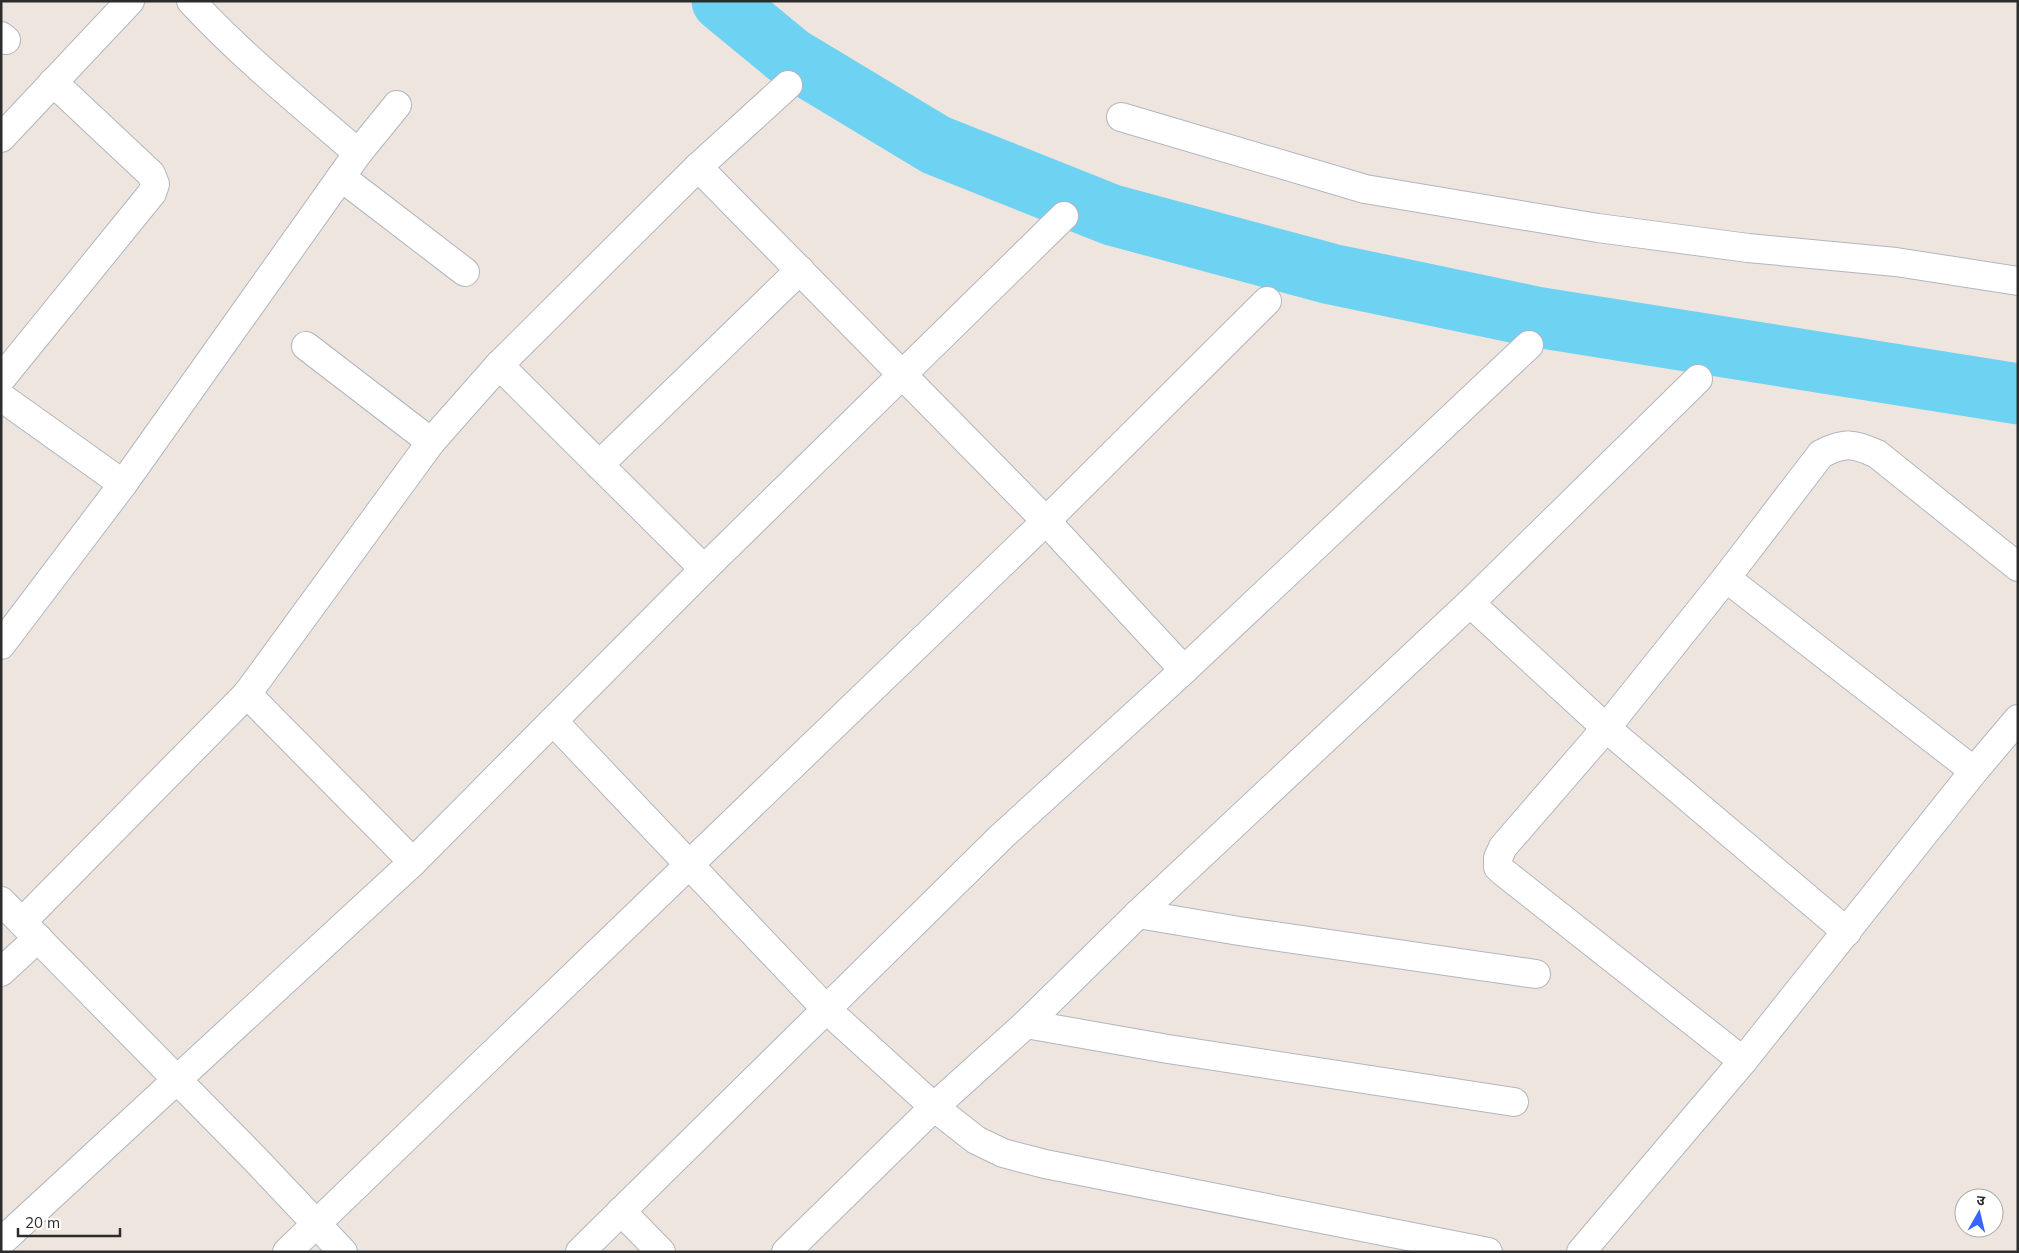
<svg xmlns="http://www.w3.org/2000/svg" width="2019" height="1253" viewBox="0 0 2019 1253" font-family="Mulish,'Noto Sans Devanagari',sans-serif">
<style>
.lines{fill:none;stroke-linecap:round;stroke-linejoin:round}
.river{stroke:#6ed3f3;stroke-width:61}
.minor-casing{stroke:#b2b5c0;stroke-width:30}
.minor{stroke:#fff;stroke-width:28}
</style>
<rect width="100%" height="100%" fill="#eee6de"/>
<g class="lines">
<!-- river -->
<path class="river" d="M722,1L790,57L936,145L1112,215L1331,274L1536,317L2018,394"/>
<defs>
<g id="minor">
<path d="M191,1C242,56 301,104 358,153"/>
<path d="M1,36L6,40"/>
<path d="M1121,117L1365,189L1598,228L1748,248L1896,262L2018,281"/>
<path d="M1,138L130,1"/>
<path d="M698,167L1046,521L1184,670"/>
<path d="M341,177L465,272"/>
<path d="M306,346L431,442"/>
<path d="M499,365L704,569"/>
<path d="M1,379L152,193L155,184L151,174L53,82"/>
<path d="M1,397L123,484"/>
<path d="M599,465L800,270"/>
<path d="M1726,578L1974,771"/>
<path d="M1470,603L1606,728L1847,932"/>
<path d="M1,645L123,484L358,153L397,105"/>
<path d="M247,694L413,862"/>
<path d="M553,721L826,1009L934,1107L976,1140L1003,1153L1045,1164L1488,1252"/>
<path d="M1,901L257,1161L343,1252"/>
<path d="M1138,914L1239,931L1536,974"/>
<path d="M22,922L247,694L431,442L499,365L698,167L788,85"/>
<path d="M1,972L38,938"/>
<path d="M1026,1024L1168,1049L1514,1102"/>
<path d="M1743,1061L1502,871L1498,867V858L1503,847L1606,728L1726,578L1821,454C1845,442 1853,443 1877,454L2018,567"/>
<path d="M621,1211L661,1252"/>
<path d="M1,1242L413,862L704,569L1064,216"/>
<path d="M287,1252L1046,521L1267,301"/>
<path d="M580,1252L1001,837L1184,670L1529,345"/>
<path d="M786,1252L934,1107L1026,1024L1138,914L1470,603L1698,379"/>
<path d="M1581,1252L1743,1061L1974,771L2018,719"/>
</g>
</defs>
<!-- minor casing -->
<use href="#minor" class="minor-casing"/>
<!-- minor -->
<use href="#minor" class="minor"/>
</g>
<!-- border -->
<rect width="2019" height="1253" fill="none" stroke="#2c2c2c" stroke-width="5"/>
<!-- north arrow -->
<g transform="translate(1979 1213) rotate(8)"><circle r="24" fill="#ffffff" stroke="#ababab"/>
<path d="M0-4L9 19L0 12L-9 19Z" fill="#3a64ff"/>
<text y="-8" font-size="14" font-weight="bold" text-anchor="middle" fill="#2c2c2c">उ</text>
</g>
<!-- scale -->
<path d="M18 1228v8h102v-8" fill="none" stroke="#2c2c2c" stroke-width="2.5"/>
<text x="25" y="1228" font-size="15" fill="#2c2c2c" stroke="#ffffff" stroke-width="4" paint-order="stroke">20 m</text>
</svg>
